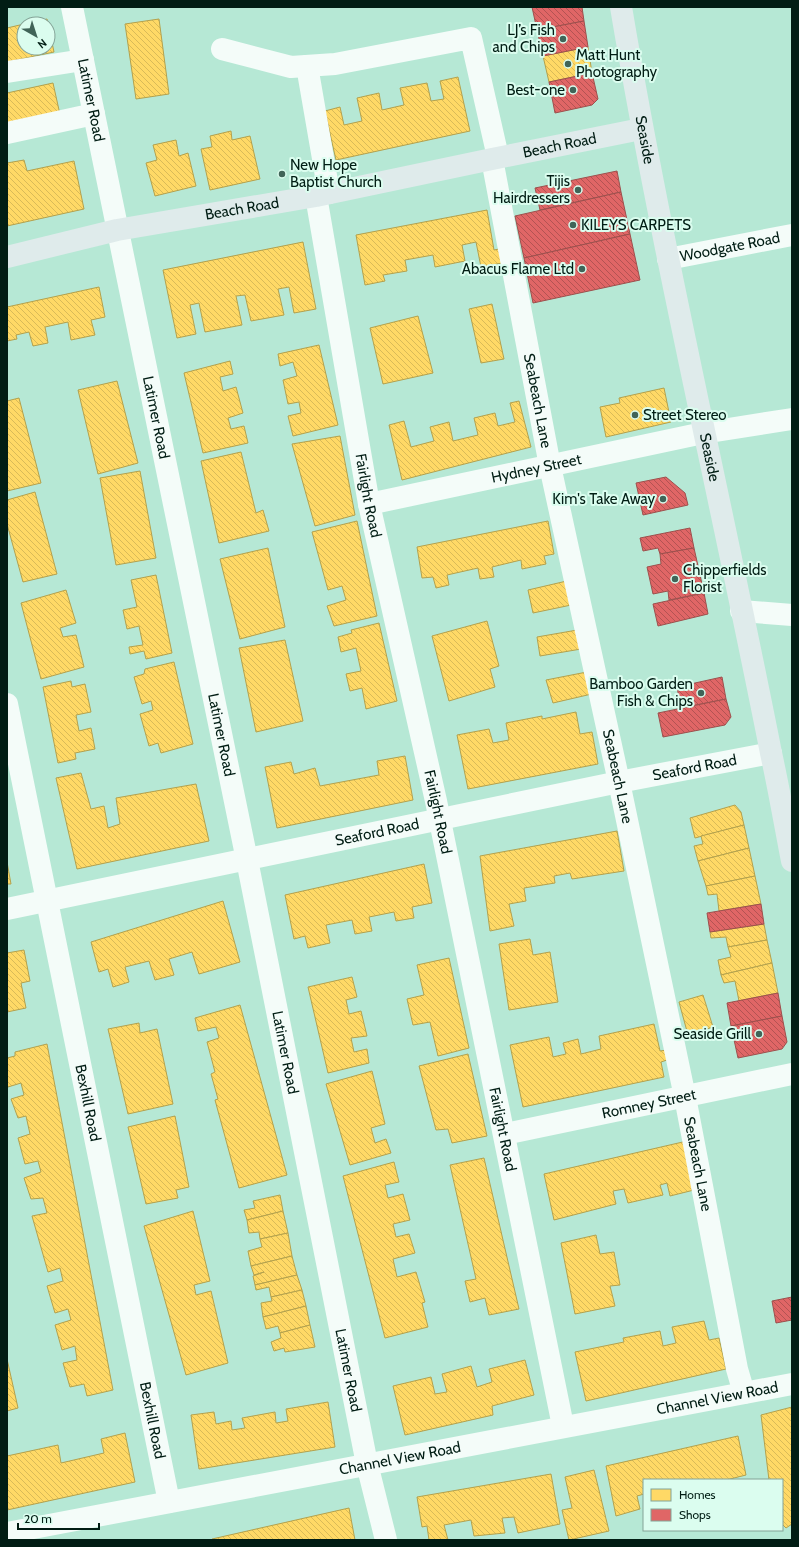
<svg xmlns="http://www.w3.org/2000/svg" width="799" height="1547" viewBox="0 0 799 1547" font-family="Cabin,sans-serif">
<style>
.homes{fill:url(#homes-back-hatch);stroke:#b3a14d}
.shops{fill:url(#shops-back-hatch);stroke:#9d504d}
.lines{fill:none;stroke-linecap:round;stroke-linejoin:round}
.minor{stroke:#f4fcf9;stroke-width:22}
.major{stroke:#dfebeb;stroke-width:22}
.poi-dot{fill:#406458;stroke:#dbfdef;stroke-width:1.5}
.labels{text-anchor:middle;dominant-baseline:central;stroke-width:4;stroke-linejoin:round;paint-order:stroke}
.poi-label{font-size:15px;fill:#011d14;stroke:#dbfdef;text-anchor:end}
.street-label{font-size:15px;fill:#011d14;stroke:#dbfdef}
</style>
<defs>
<pattern id="homes-back-hatch" width="6" height="6" patternUnits="userSpaceOnUse"><rect width="6" height="6" fill="#ffd966"/><path d="M-1 5l2 2M0 0l6 6M5-1l2 2" fill="none" stroke="#d9ba58"/></pattern>
<pattern id="shops-back-hatch" width="6" height="6" patternUnits="userSpaceOnUse"><rect width="6" height="6" fill="#e06666"/><path d="M-1 5l2 2M0 0l6 6M5-1l2 2" fill="none" stroke="#b35353"/></pattern>
</defs>
<rect width="100%" height="100%" fill="#b6e8d5"/>
<!-- homes -->
<g class="homes">
<path d="M47,19L54,52L7,62V28L24,24V48H48V24H26Z"/>
<path d="M159,19L169,94L136,99L125,24Z"/>
<path d="M588,47L592,73L549,82L543,56Z"/>
<path d="M458,77L470,131L336,160L325,111L340,107L344,125L362,121L357,98L379,93L382,110L404,105L400,88L427,83L431,101L444,99L440,81Z"/>
<path d="M53,83L61,119L7,131V93Z"/>
<path d="M231,131L232,140L250,136L260,179L210,190L201,149L212,147L210,136Z"/>
<path d="M176,140L179,156L188,153L196,186L155,196L146,163L157,160L153,145Z"/>
<path d="M24,160L27,171L74,161L84,209L7,226V163Z"/>
<path d="M487,210L494,250L499,249L502,263L481,267L476,242L462,245L465,261L435,267L433,255L405,260L407,271L383,275L385,281L365,285L356,235Z"/>
<path d="M303,242L316,309L294,313L289,287L278,289L284,315L251,321L245,295L236,296L242,325L205,332L199,303L190,305L196,334L177,338L163,270Z"/>
<path d="M99,287L105,317L91,320L95,335L71,340L68,322L45,327L48,343L33,346L29,332L16,335L17,339L7,341V307Z"/>
<path d="M492,304L504,359L481,363L469,309Z"/>
<path d="M418,316L433,373L383,384L370,328Z"/>
<path d="M319,345L338,425L293,436L288,416L301,413L299,402L288,404L283,380L297,376L293,362L280,366L278,354Z"/>
<path d="M230,361L233,374L220,377L223,391L236,387L243,413L228,418L231,429L244,426L248,443L203,453L184,373Z"/>
<path d="M117,381L138,463L98,474L78,390Z"/>
<path d="M664,388L671,422L606,437L600,407L620,403L619,398Z"/>
<path d="M19,398L41,483L7,491V401Z"/>
<path d="M519,401L531,447L402,480L389,425L404,421L411,447L434,441L430,427L449,422L453,441L478,435L474,418L495,413L498,426L515,422L510,403Z"/>
<path d="M340,436L355,515L315,526L292,444Z"/>
<path d="M241,452L256,513L263,510L269,531L219,543L201,461Z"/>
<path d="M140,471L156,558L116,565L100,478Z"/>
<path d="M35,492L57,574L23,582L7,524V500Z"/>
<path d="M357,521L377,616L334,626L327,606L346,600L342,586L328,590L312,532Z"/>
<path d="M548,521L554,554L544,556L546,564L522,569L521,560L492,567L494,577L480,579L478,568L447,575L449,585L436,588L433,577L422,578L417,547Z"/>
<path d="M268,548L285,627L240,639L220,559Z"/>
<path d="M156,575L172,653L146,659L144,651L130,654L129,647L143,645L139,626L127,629L123,610L137,607L131,580Z"/>
<path d="M571,580L576,604L533,613L528,590Z"/>
<path d="M66,590L76,623L60,628L63,637L76,635L84,667L41,679L21,603Z"/>
<path d="M487,621L499,666L490,669L495,687L449,701L432,636Z"/>
<path d="M379,623L397,701L366,709L362,688L350,691L346,674L361,671L356,648L341,652L338,637L352,633L351,630Z"/>
<path d="M583,629L587,648L540,656L537,637Z"/>
<path d="M285,640L303,721L256,732L239,648Z"/>
<path d="M174,662L193,744L161,753L158,743L149,746L140,714L153,710L151,701L142,704L134,677L144,674L145,669Z"/>
<path d="M592,671L596,693L553,703L546,680Z"/>
<path d="M71,681L72,687L85,684L91,712L76,715L79,731L91,728L95,749L75,753L76,759L58,763L43,687Z"/>
<path d="M576,712L580,734L592,732L598,764L468,789L457,735L489,729L493,743L509,740L506,723L542,716V719Z"/>
<path d="M405,756L413,800L277,828L265,767L291,762L294,774L315,768L320,786L379,775L377,761Z"/>
<path d="M81,773L91,809L104,806L108,828L120,824L116,798L196,784L209,841L77,869L56,778Z"/>
<path d="M735,805L741,812L744,825L695,838L690,818Z"/>
<path d="M744,825L749,848L698,861L694,846L703,844L701,836Z"/>
<path d="M617,831L624,871L572,879L570,873L554,876L555,883L524,888L526,901L509,904L514,926L490,931L480,856Z"/>
<path d="M749,848L755,876L706,886L698,861Z"/>
<path d="M7,862L11,884H7Z"/>
<path d="M424,864L432,903L412,907L414,918L396,921L394,912L369,917L372,931L355,934L352,920L326,925L330,943L308,948L305,936L294,939L285,895Z"/>
<path d="M755,876L761,904L719,911L717,894L708,895L706,886Z"/>
<path d="M223,901L240,962L199,974L192,952L169,959L174,975L155,980L149,961L125,967L129,982L113,987L108,969L99,972L91,942Z"/>
<path d="M764,924L767,940L728,947L726,937L711,938L710,932Z"/>
<path d="M530,939L533,955L550,952L558,1002L509,1010L499,944Z"/>
<path d="M767,940L772,963L721,975L718,960L731,957L728,947Z"/>
<path d="M24,950L30,981L21,983L26,1008L7,1012V953Z"/>
<path d="M449,958L469,1048L438,1056L430,1022L413,1025L407,999L424,995L417,965Z"/>
<path d="M772,963L778,993L739,1001L735,981L724,983L721,975Z"/>
<path d="M352,977L357,997L346,1000L349,1014L361,1011L367,1036L351,1038L354,1052L367,1049L369,1063L328,1073L308,987Z"/>
<path d="M703,995L713,1027L688,1035L679,1002Z"/>
<path d="M240,1005L287,1175L239,1188L215,1100L218,1099L211,1074L215,1072L207,1042L219,1038L216,1027L198,1031L195,1018Z"/>
<path d="M139,1023L140,1033L157,1029L173,1104L128,1114L108,1029Z"/>
<path d="M654,1024L660,1051L667,1050V1060L661,1062L664,1077L523,1107L510,1045L549,1037L553,1057L566,1054L563,1043L578,1039L581,1054L601,1049L599,1036Z"/>
<path d="M47,1044L113,1390L87,1396L84,1384L70,1387L63,1363L77,1360L75,1346L62,1350L55,1325L71,1320L68,1309L55,1313L47,1286L63,1281L60,1268L48,1272L32,1216L47,1213L43,1198L31,1199L24,1178L41,1172L38,1161L25,1164L18,1138L30,1134L26,1116L18,1118L11,1099L24,1095L21,1083L8,1087L7,1085V1058L15,1056V1052Z"/>
<path d="M468,1054L487,1136L452,1143L448,1129L436,1130L419,1066Z"/>
<path d="M372,1071L385,1124L371,1128L375,1143L386,1139L391,1153L350,1165L326,1084Z"/>
<path d="M175,1116L189,1187L176,1190L178,1198L146,1204L128,1127Z"/>
<path d="M687,1141L698,1189L670,1196L667,1183L660,1185L663,1195L628,1203L624,1189L613,1191L616,1204L554,1220L544,1174Z"/>
<path d="M484,1158L519,1309L489,1315L485,1298L470,1302L465,1281L476,1279L450,1165Z"/>
<path d="M394,1162L399,1182L385,1185L388,1198L403,1194L410,1220L393,1224L396,1237L409,1234L415,1253L393,1259L397,1277L416,1272L425,1302L422,1303L428,1327L385,1338L343,1176Z"/>
<path d="M280,1195L283,1211L247,1220L244,1210L255,1208L253,1201Z"/>
<path d="M193,1211L210,1281L194,1285L196,1295L211,1291L228,1363L186,1375L144,1226Z"/>
<path d="M283,1211L288,1233L260,1239L259,1232L249,1233L247,1220Z"/>
<path d="M288,1233L292,1256L251,1266L248,1251L262,1247L260,1239Z"/>
<path d="M596,1235L600,1254L614,1252L620,1285L610,1286L615,1306L575,1314L561,1243Z"/>
<path d="M292,1256L297,1275L255,1285L253,1276L264,1272L254,1275L251,1266Z"/>
<path d="M297,1275L302,1290L271,1297L269,1287L256,1290L255,1285Z"/>
<path d="M302,1290L306,1306L263,1317L261,1303L272,1301L271,1297Z"/>
<path d="M306,1306L310,1325L280,1333L278,1326L266,1329L263,1317Z"/>
<path d="M704,1321L709,1340L719,1338L726,1369L586,1401L575,1352L624,1342L623,1338L660,1331L663,1346L676,1343L672,1327Z"/>
<path d="M310,1325L315,1347L285,1352L284,1348L274,1351L271,1342L281,1338L280,1333Z"/>
<path d="M7,1359L18,1408L7,1411Z"/>
<path d="M525,1360L534,1395L492,1406L493,1415L405,1435L393,1386L431,1377L435,1394L447,1392L442,1374L471,1366L477,1387L492,1382L489,1369Z"/>
<path d="M328,1402L335,1447L199,1469L191,1415L214,1412L216,1424L231,1421L232,1430L245,1428L242,1418L275,1412L276,1423L288,1421L286,1409Z"/>
<path d="M792,1407V1524L786,1528L782,1524V1480H769L761,1415Z"/>
<path d="M125,1433L135,1482L7,1510V1456L58,1445L61,1463L104,1453L101,1439Z"/>
<path d="M738,1436L746,1475L726,1480H644V1494L637,1496L640,1509L616,1516L606,1466Z"/>
<path d="M594,1470L609,1531L569,1540L562,1510L572,1508L565,1477Z"/>
<path d="M551,1474L560,1524L518,1533L514,1517L502,1518L505,1533L474,1536L471,1520L444,1525L448,1540H429L427,1526L422,1527L417,1497Z"/>
<path d="M349,1508L355,1540H213L212,1539Z"/>
</g>
<!-- shops -->
<g class="shops">
<path d="M532,7H582L584,21L537,30Z"/>
<path d="M584,21L588,47L543,56L537,30Z"/>
<path d="M592,73L598,99L592,105L555,113L549,82Z"/>
<path d="M617,171L621,192L540,210L535,188Z"/>
<path d="M621,192L630,234L524,258L515,216Z"/>
<path d="M630,234L640,280L533,303L524,258Z"/>
<path d="M666,477L685,493L688,505L643,515L636,483Z"/>
<path d="M690,528L694,548L660,554L658,548L643,551L640,538Z"/>
<path d="M694,548L704,593L669,600L668,591L653,594L647,567L661,564L660,554Z"/>
<path d="M704,593L708,614L658,626L653,604Z"/>
<path d="M722,677L726,699L681,708L677,687Z"/>
<path d="M726,699L731,717L725,725L663,737L658,713Z"/>
<path d="M761,904L764,924L710,932L707,913Z"/>
<path d="M778,993L782,1016L731,1026L727,1003Z"/>
<path d="M782,1016L787,1042L782,1049L738,1058L731,1026Z"/>
<path d="M792,1297V1320L776,1323L772,1301Z"/>
</g>
<g class="lines">
<!-- minor -->
<g class="minor">
<path id="s1" d="M72,7L247,860L367,1464L386,1540"/>
<path d="M222,49L291,67L335,64L471,38L498,157"/>
<path d="M307,66L329,193"/>
<path d="M7,72L83,60"/>
<path d="M7,133L94,114"/>
<path id="s2" d="M492,159L550,466L619,782L685,1097L737,1369L744,1393"/>
<path id="s3" d="M316,196L369,504L436,801L563,1426"/>
<path id="s4" d="M668,259L792,235"/>
<path id="s5" d="M369,504L703,433L792,419"/>
<path d="M741,611L792,615"/>
<path id="s6" d="M7,704L169,1502"/>
<path id="s7" d="M7,909L619,782L771,753"/>
<path id="s8" d="M505,1134L792,1074"/>
<path id="s9" d="M7,1533L792,1384"/>
</g>
<!-- major -->
<g class="major">
<path id="s10" d="M621,7C663,257 722,504 771,753C779,789 785,825 792,861"/>
<path id="s11" d="M7,257L117,230L316,196L492,159L641,129"/>
</g>
</g>
<!-- markers -->
<g class="poi-dot">
<circle cx="563" cy="39" r="4"/>
<circle cx="568" cy="64" r="4"/>
<circle cx="573" cy="90" r="4"/>
<circle cx="282" cy="174" r="4"/>
<circle cx="578" cy="190" r="4"/>
<circle cx="573" cy="225" r="4"/>
<circle cx="582" cy="269" r="4"/>
<circle cx="635" cy="415" r="4"/>
<circle cx="663" cy="499" r="4"/>
<circle cx="675" cy="579" r="4"/>
<circle cx="701" cy="693" r="4"/>
<circle cx="759" cy="1034" r="4"/>
</g>
<g class="labels">
<!-- poi labels -->
<g class="poi-label">
<text x="555" y="30">LJ’s Fish<tspan x="555" dy="17">and Chips</tspan></text>
<text x="576" y="55" text-anchor="start">Matt Hunt<tspan x="576" dy="17">Photography</tspan></text>
<text x="565" y="90">Best-one</text>
<text x="290" y="165" text-anchor="start">New Hope<tspan x="290" dy="17">Baptist Church</tspan></text>
<text x="570" y="181">Tijis<tspan x="570" dy="17">Hairdressers</tspan></text>
<text x="581" y="225" text-anchor="start">KILEYS CARPETS</text>
<text x="574" y="269">Abacus Flame Ltd</text>
<text x="643" y="415" text-anchor="start">Street Stereo</text>
<text x="655" y="499">Kim's Take Away</text>
<text x="683" y="570" text-anchor="start">Chipperfields<tspan x="683" dy="17">Florist</tspan></text>
<text x="693" y="684">Bamboo Garden<tspan x="693" dy="17">Fish &amp; Chips</tspan></text>
<text x="751" y="1034">Seaside Grill</text>
</g>
<!-- street labels -->
<g class="street-label">
<text stroke="none"><textPath href="#s1" startOffset="95">Latimer Road</textPath></text>
<text stroke="none"><textPath href="#s10" startOffset="135">Seaside</textPath></text>
<text stroke="none"><textPath href="#s11" startOffset="564">Beach Road</textPath></text>
<text stroke="none"><textPath href="#s11" startOffset="240">Beach Road</textPath></text>
<text stroke="none"><textPath href="#s4" startOffset="63">Woodgate Road</textPath></text>
<text stroke="none"><textPath href="#s2" startOffset="246">Seabeach Lane</textPath></text>
<text stroke="none"><textPath href="#s1" startOffset="419">Latimer Road</textPath></text>
<text stroke="none"><textPath href="#s10" startOffset="459">Seaside</textPath></text>
<text stroke="none"><textPath href="#s5" startOffset="171">Hydney Street</textPath></text>
<text stroke="none"><textPath href="#s3" startOffset="304">Fairlight Road</textPath></text>
<text stroke="none"><textPath href="#s1" startOffset="743">Latimer Road</textPath></text>
<text stroke="none"><textPath href="#s7" startOffset="702">Seaford Road</textPath></text>
<text stroke="none"><textPath href="#s2" startOffset="630">Seabeach Lane</textPath></text>
<text stroke="none"><textPath href="#s3" startOffset="628">Fairlight Road</textPath></text>
<text stroke="none"><textPath href="#s7" startOffset="378">Seaford Road</textPath></text>
<text stroke="none"><textPath href="#s1" startOffset="1067">Latimer Road</textPath></text>
<text stroke="none"><textPath href="#s6" startOffset="407">Bexhill Road</textPath></text>
<text stroke="none"><textPath href="#s8" startOffset="147">Romney Street</textPath></text>
<text stroke="none"><textPath href="#s3" startOffset="952">Fairlight Road</textPath></text>
<text stroke="none"><textPath href="#s2" startOffset="1026">Seabeach Lane</textPath></text>
<text stroke="none"><textPath href="#s1" startOffset="1391">Latimer Road</textPath></text>
<text stroke="none"><textPath href="#s9" startOffset="723">Channel View Road</textPath></text>
<text stroke="none"><textPath href="#s6" startOffset="731">Bexhill Road</textPath></text>
<text stroke="none"><textPath href="#s9" startOffset="400">Channel View Road</textPath></text>
</g>
</g>
<!-- border -->
<rect width="799" height="1547" fill="none" stroke="#011d14" stroke-width="16"/>
<!-- legend -->
<rect x="643" y="1479" width="140" height="52" fill="#dbfdef" stroke="#84a397"/>
<rect x="651" y="1489" width="20" height="12" fill="#ffd966" stroke="#84a397"/>
<text x="679" y="1499" font-size="12" fill="#011d14">Homes</text>
<rect x="651" y="1509" width="20" height="12" fill="#e06666" stroke="#84a397"/>
<text x="679" y="1519" font-size="12" fill="#011d14">Shops</text>
<!-- north arrow -->
<g transform="translate(36 36) rotate(141)"><circle r="19" fill="#dbfdef" stroke="#84a397"/>
<path d="M0-3L7 15L0 10L-7 15Z" fill="#406458"/>
<text y="-6" font-size="11" font-weight="bold" text-anchor="middle" fill="#011d14">N</text>
</g>
<!-- scale -->
<path d="M18 1523v6h81v-6" fill="none" stroke="#011d14" stroke-width="2"/>
<text x="24" y="1523" font-size="12" fill="#011d14" stroke="#dbfdef" stroke-width="3" paint-order="stroke">20 m</text>
</svg>
